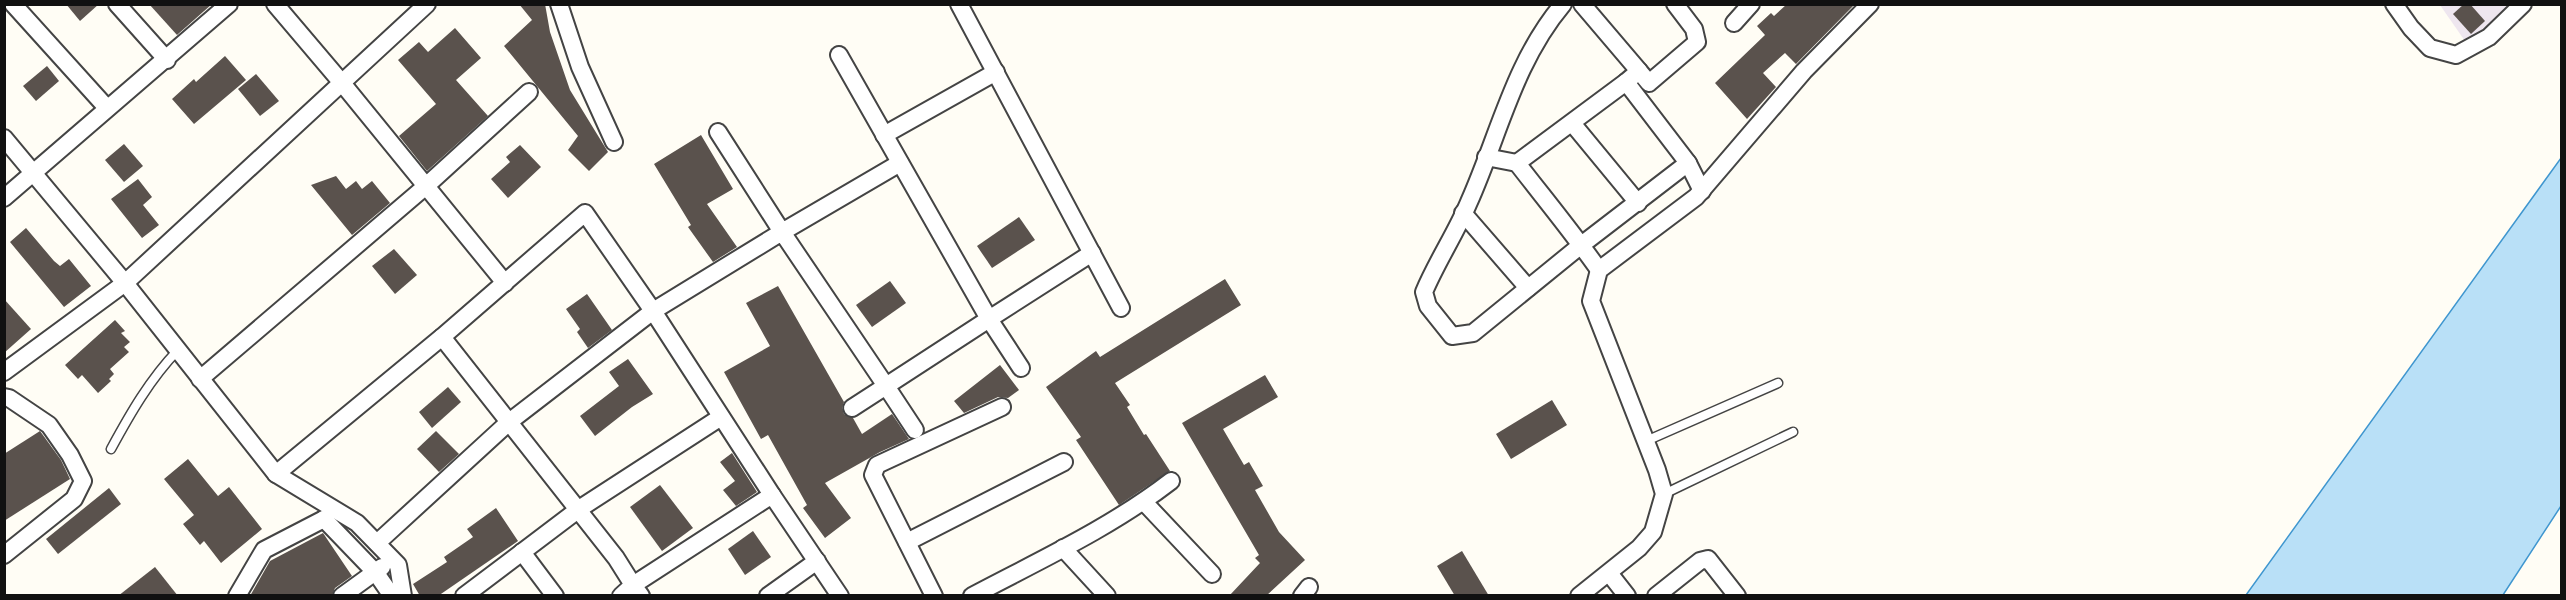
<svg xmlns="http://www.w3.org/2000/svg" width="2566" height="600" viewBox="0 0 2566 600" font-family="'Zilla Slab',serif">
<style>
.industrial{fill:#eee6ef}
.water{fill:#b9e0f7;stroke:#3f96cf;stroke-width:1.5}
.building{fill:#5a524d}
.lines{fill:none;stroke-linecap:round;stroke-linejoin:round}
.lane-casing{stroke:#444;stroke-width:11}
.street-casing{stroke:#444;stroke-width:20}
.lane{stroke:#fff;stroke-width:8}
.street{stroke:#fff;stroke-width:16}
</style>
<rect width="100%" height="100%" fill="#fffdf5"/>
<!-- industrial -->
<path class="industrial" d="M2440,5H2522L2465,41Z"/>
<!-- water -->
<path class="water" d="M2561,158V506L2503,595H2246Z"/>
<!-- building -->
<g class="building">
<path d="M66,4H99L80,21Z"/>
<path d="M149,4H212L177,35Z"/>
<path d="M519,4H545L550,32L570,90L608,152L589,171L568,150L578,136L504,46L532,20Z"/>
<path d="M1787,4H1855L1796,64L1785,53L1763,73L1776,87L1747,119L1715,83L1765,35L1757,26L1771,13L1774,16Z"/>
<path d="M2464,4H2470L2485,21L2471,34L2453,14Z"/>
<path d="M455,28L481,58L456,80L488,116L427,171L399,136L436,104L398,60L419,42L428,52Z"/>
<path d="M225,56L246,80L194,124L172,99L194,79L196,82Z"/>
<path d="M47,66L59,81L36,101L23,86Z"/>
<path d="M256,74L279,101L260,116L238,89Z"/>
<path d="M701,135L733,189L707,204L737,247L713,262L688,227L691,225L654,164Z"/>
<path d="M124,144L143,166L124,182L105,160Z"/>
<path d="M520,145L541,167L508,198L491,179L510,162L506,157Z"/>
<path d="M336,176L346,189L356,181L362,189L372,181L390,203L352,235L311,185Z"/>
<path d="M138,179L152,197L143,205L159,225L142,238L111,199Z"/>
<path d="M1019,217L1035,240L992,268L977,246Z"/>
<path d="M26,228L54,261L60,266L69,259L91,286L64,307L10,242Z"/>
<path d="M394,249L417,275L395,294L372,266Z"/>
<path d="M1225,279L1241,305L1115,383L1130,405L1127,407L1144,435L1146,434L1170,471L1119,505L1076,440L1081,437L1046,387L1096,351L1100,357Z"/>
<path d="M890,281L906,303L872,327L856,305Z"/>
<path d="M778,286L844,402L842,408L844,414L853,418L862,434L892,414L909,439L880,452L825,483L851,518L825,538L803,508L807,505L768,435L761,439L724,372L770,346L746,303Z"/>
<path d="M587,294L612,330L588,348L577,332L580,329L566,309Z"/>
<path d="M4,299L31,329L4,353Z"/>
<path d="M115,320L125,331L121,333L130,342L124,347L129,352L110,369L114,374L109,379L111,381L98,393L82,375L78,379L65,365Z"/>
<path d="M628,359L653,394L632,407L595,436L580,416L619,386L609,372Z"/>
<path d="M1000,365L1019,390L1008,398L998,397L964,413L954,401Z"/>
<path d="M1265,375L1278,397L1223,429L1244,465L1249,462L1263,486L1255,490L1279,532L1305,560L1266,596H1229L1260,563L1255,558L1259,555L1182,423Z"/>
<path d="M448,387L461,402L432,428L419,412Z"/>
<path d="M1552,400L1567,425L1511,459L1496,434Z"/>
<path d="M40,431L61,460L70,479L4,521V454Z"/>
<path d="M436,431L459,454L439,472L417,449Z"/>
<path d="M732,453L757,492L736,506L723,490L735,481L720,462Z"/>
<path d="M188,459L218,496L229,487L262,529L221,563L204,541L200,545L183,524L194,515L164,479Z"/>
<path d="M660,485L693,528L662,551L630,507Z"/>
<path d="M109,488L121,504L58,554L46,539Z"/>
<path d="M496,508L518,541L438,596H420L413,584L447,562L444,557L473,537L467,529Z"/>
<path d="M753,531L771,557L745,575L728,549Z"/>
<path d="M323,533L352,576L335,588L332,596H250L270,561Z"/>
<path d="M1462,551L1489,596H1455L1437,566Z"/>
<path d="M155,567L178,596H118Z"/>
</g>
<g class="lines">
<defs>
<g id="lane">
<path d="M1646,441L1778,383"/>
<path d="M111,449C130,414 150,379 178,350"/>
<path d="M1664,494L1793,432"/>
</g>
<g id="street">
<path d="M13,4L107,108"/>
<path d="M117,4L167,60"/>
<path d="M275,4L342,83L505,283"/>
<path d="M559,4L580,67L614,142"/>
<path d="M959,4L1121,308"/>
<path d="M1563,4C1514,62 1499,135 1469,202C1456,233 1437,261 1424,292L1428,306L1452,336L1473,333L1580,246L1688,163L1626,82L1517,163C1544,198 1573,233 1599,270"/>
<path d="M1582,4L1639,71"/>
<path d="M2394,4L2411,28L2430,48L2456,55L2489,37L2523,4"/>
<path d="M1734,23L1751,4"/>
<path d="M1626,82L1639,71L1649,83L1697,42L1694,29L1675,4"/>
<path d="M1572,123L1638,203"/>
<path d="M718,132L782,232L900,163"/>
<path d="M884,135L996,72"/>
<path d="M4,138L125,283L276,474L442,337L585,213L653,311L772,495"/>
<path d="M1486,157L1517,163"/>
<path d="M1688,163L1702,191"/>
<path d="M4,198L229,4"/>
<path d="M1463,213L1528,288"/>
<path d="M442,337L616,558L633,585L621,596"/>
<path d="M1021,368L989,319L1092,253"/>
<path d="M4,372L125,283L427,4"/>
<path d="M200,379L426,186L529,92"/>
<path d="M4,397L9,398L49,425L70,455L83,481L74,499L4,555"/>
<path d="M852,408L886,386L915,430"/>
<path d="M276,474L357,523L398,565L403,596"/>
<path d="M1144,502L1212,574"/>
<path d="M324,519L376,573L392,596"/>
<path d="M907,542L1064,462"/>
<path d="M377,543L509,422L653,311L782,232L886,386L989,319L839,55"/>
<path d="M1063,548L1107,596"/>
<path d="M522,552L555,596"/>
<path d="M1609,573L1627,596"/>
<path d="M237,596L264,550L324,519"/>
<path d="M342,596L382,567"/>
<path d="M464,596L579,509L721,417"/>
<path d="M641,596L633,585L772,495L840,596"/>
<path d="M768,596L817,561"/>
<path d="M934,596L873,475L877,465L1002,407"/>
<path d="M972,596C1040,560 1110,528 1171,481"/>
<path d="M1302,596L1309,587"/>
<path d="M1579,596L1639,548L1653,532L1664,494L1657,470L1591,301L1599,270L1696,197L1804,71L1870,4"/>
<path d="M1656,596L1700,561L1708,559L1737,596"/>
</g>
</defs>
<!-- lane casing -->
<use href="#lane" class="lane-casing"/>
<!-- street casing -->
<use href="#street" class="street-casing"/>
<!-- lane -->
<use href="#lane" class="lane"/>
<!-- street -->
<use href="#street" class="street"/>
</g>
<!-- border -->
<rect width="2566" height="600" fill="none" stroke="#111111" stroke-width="12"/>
</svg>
